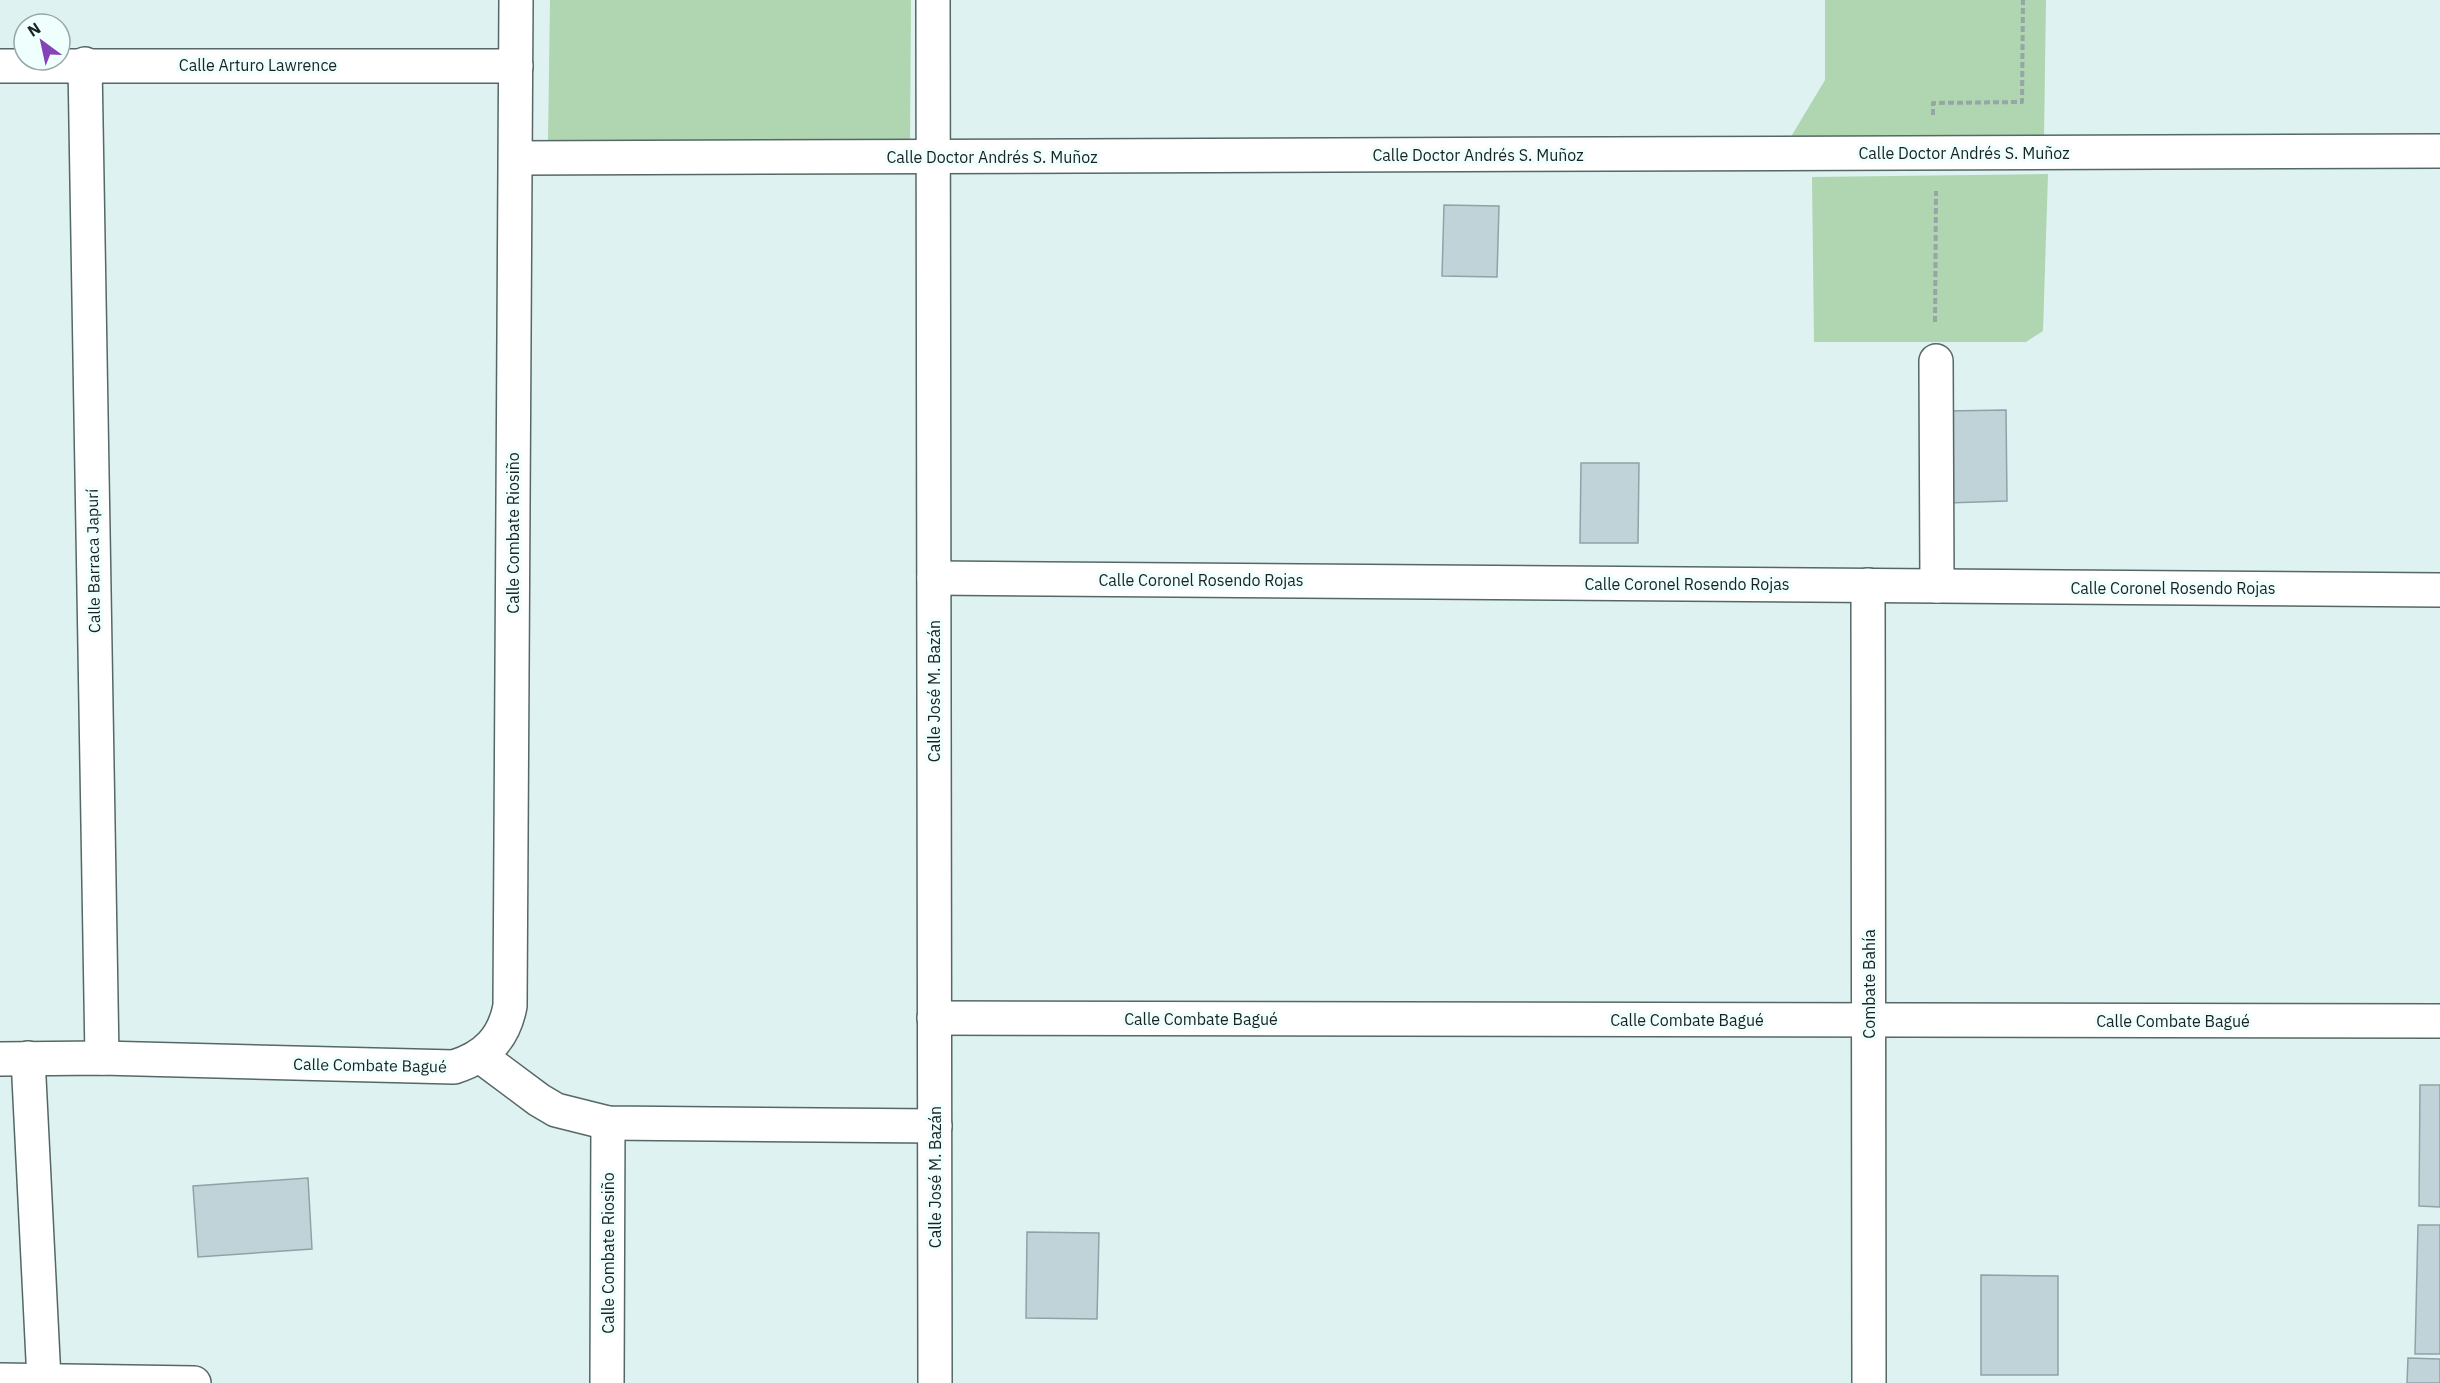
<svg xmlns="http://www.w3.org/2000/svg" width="2440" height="1383" viewBox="0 0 2440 1383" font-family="'IBM Plex Sans',sans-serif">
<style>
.green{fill:#afd5b1}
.building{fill:#c0d3d9;stroke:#90a2a7;stroke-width:1.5}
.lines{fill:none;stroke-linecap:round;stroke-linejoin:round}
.street-casing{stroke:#556766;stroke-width:36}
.path{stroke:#95a6a4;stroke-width:4;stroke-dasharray:6 3;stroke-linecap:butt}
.street{stroke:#fff;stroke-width:33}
.labels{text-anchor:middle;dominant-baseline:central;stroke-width:6;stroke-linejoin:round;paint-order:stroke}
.street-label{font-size:16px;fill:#1a2222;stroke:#eefffe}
</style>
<rect width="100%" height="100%" fill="#def3f1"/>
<!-- green -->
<g class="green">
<path d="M550,0H911L910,145L548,142Z"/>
<path d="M1825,0H2046L2044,138L1789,140L1825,80Z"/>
<path d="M2048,174L2043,331L2026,342H1814L1812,177Z"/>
</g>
<!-- building -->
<g class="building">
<path d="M1444,205L1499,206L1497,277L1442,276Z"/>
<path d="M2006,410L2007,501L1948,503L1946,411Z"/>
<path d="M1581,463H1639L1638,543H1580Z"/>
<path d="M2420,1085H2440V1207L2419,1206Z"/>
<path d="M308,1178L312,1249L198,1257L193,1186Z"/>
<path d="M2418,1225H2440V1354H2415Z"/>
<path d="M1027,1232L1099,1233L1097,1319L1026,1318Z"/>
<path d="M1981,1275L2058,1276V1375H1981Z"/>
<path d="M2408,1358L2440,1359V1383H2407Z"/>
</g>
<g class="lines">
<defs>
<g id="street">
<path d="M933,0L935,1383"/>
<path d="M85,64L102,1058"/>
<path d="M0,66H516"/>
<path d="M516,158L2440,151"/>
<path d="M1936,361L1937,586"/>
<path d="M934,578L2440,590"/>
<path d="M1868,585L1869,1383"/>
<path d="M934,1018L2440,1021"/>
<path d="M480,1056L539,1100L556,1110L608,1123L935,1126"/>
<path d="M28,1058L44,1380"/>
<path d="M0,1059L102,1058L454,1067C486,1057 504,1038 510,1006L516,0"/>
<path d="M0,1380L194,1383"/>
<path d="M607,1383L608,1123"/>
</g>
</defs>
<!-- street casing -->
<use href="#street" class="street-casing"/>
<!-- path -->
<g class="path">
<path d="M1933,115V103L2022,102L2023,0"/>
<path d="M1935,322L1936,191"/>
</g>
<!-- street -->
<use href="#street" class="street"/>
</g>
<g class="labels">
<!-- street labels -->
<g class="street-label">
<text x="258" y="65">Calle Arturo Lawrence</text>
<text x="1964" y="153">Calle Doctor Andrés S. Muñoz</text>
<text x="1478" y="155">Calle Doctor Andrés S. Muñoz</text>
<text x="992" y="157">Calle Doctor Andrés S. Muñoz</text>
<text transform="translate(513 533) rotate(-90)">Calle Combate Riosiño</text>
<text transform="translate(93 561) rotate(-91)">Calle Barraca Japurí</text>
<text x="1201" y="580">Calle Coronel Rosendo Rojas</text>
<text x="1687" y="584">Calle Coronel Rosendo Rojas</text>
<text x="2173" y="588">Calle Coronel Rosendo Rojas</text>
<text transform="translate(934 691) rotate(-90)">Calle José M. Bazán</text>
<text transform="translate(1869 984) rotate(-90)">Combate Bahía</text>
<text x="1201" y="1019">Calle Combate Bagué</text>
<text x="1687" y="1020">Calle Combate Bagué</text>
<text x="2173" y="1021">Calle Combate Bagué</text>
<text transform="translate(370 1065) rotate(1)">Calle Combate Bagué</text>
<text transform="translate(935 1177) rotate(-90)">Calle José M. Bazán</text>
<text transform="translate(608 1253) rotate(-90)">Calle Combate Riosiño</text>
</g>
</g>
<!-- north arrow -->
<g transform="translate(42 42) rotate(327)"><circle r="28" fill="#eefffe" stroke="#99a7a6" stroke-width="1.5"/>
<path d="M0-4.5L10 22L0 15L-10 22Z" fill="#8643b7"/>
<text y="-9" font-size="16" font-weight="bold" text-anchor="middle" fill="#1a2222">N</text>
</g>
</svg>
